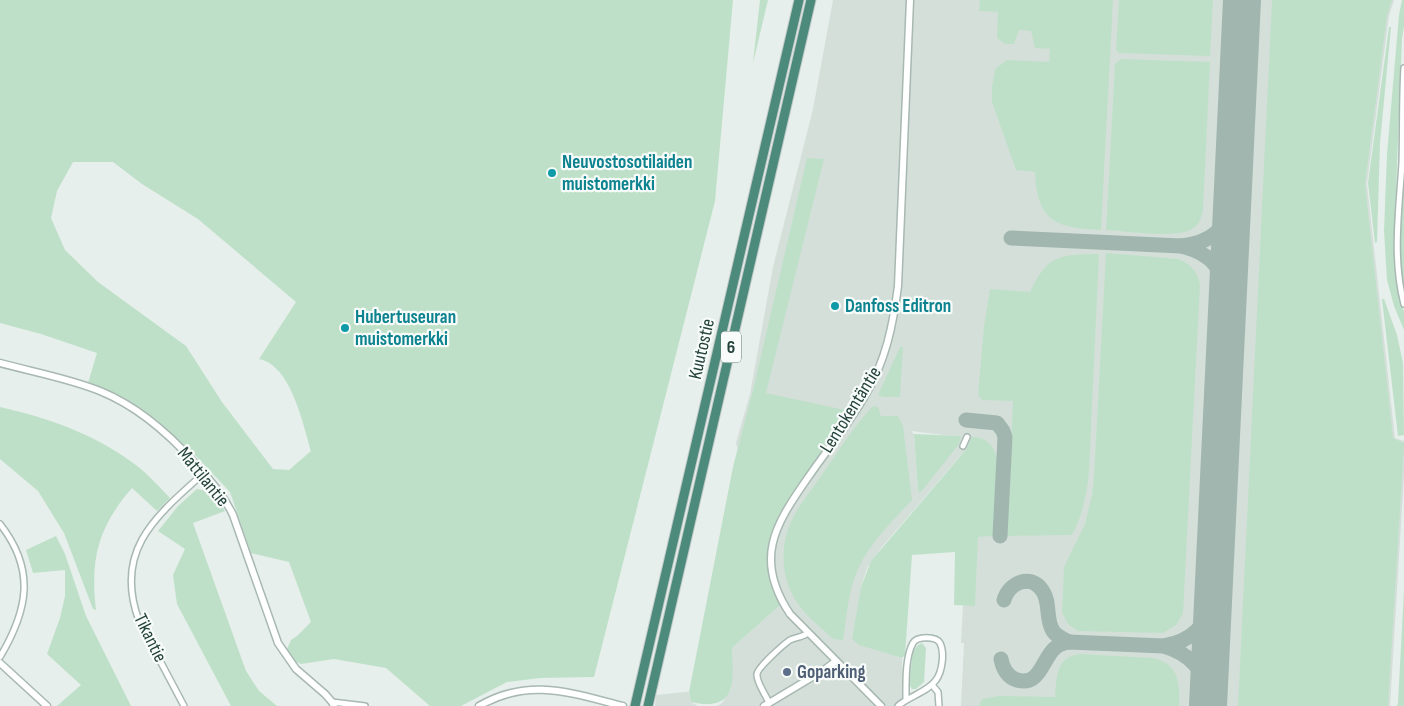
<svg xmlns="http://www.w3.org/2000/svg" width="1404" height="706" viewBox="0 0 1404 706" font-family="'Sofia Sans Condensed',sans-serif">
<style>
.built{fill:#d4dfda;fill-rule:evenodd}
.green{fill:#bfe0c8;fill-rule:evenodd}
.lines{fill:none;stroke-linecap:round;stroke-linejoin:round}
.taxiway{stroke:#a2b6b0;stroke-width:15}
.runway{stroke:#a2b6b0;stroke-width:38}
.minor-casing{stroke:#a8b8b2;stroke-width:8}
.tertiary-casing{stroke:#a8b8b2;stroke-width:9}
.trunk-casing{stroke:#c2cac8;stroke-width:11}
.minor{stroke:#fff;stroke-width:5}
.tertiary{stroke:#fff;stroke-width:6}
.trunk{stroke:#4c8a7c;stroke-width:9}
.culture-dot{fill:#0f9aa8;stroke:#f7fbf9;stroke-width:2}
.service-dot{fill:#5c6f8a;stroke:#f7fbf9;stroke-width:2}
.labels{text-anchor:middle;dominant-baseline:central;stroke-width:4.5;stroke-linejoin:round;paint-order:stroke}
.shield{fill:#f7fbf9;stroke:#637a73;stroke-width:1}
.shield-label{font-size:18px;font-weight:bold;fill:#24423a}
.culture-label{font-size:19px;font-weight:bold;fill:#0d838f;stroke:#f7fbf9;text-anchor:start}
.street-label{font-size:19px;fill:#24423a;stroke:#f7fbf9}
.service-label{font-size:19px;font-weight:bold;fill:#4e5e75;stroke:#f7fbf9;text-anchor:start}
</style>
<rect width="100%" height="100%" fill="#e6efeb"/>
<!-- built -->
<g class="built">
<path d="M833,0H1394L1389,16L1367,184L1395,438L1404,441V475L1390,706H961L964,643H961L963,605L965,606L967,448L881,548L867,568L861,587L883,652L902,658L903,706H717L722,703L731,688L732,648L778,607L736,443L750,394L773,267L813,109ZM911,431L952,436L953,441L918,490L914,434Z"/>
<path d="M685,692H689L691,702L698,706H655L656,695Z"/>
</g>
<!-- green -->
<g class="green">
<path d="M0,0H733L715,201L594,677L540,678L507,682L461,706H430L386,668L334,659L301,664L290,659L287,649L291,640L297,636L311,622L289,562L251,553L230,492L196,456L157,420L125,398L88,383L97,353L41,334L0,323ZM73,162H113L142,184L198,219L296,302L259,359C291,365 303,424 311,451L289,470L273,469L222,402L186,346L98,282L65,250L51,218L57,191Z"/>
<path d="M760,0H768L753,63Z"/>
<path d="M980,0H1113L1101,230C1055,228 1037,221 1035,172L1016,170L992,102V87L995,69L1007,60L1049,62L1050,49L1035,48L1031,31L1019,30L1014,44H1005L997,38L998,12L979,11Z"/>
<path d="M1119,0H1213L1210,56L1119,53L1116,50Z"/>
<path d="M1272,0H1392L1387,16L1365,184L1393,438L1404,443L1388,706H1238Z"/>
<path d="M1402,0H1404V27L1402,38L1394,241L1396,283L1404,312V330L1394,306L1387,280L1384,231L1387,154L1399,15Z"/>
<path d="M1389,27H1391L1380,143L1377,242L1375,243L1368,183Z"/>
<path d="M1121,59L1210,62L1203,210C1201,217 1200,223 1195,227C1181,240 1126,231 1106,230L1115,64Z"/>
<path d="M807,158L824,159L766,393L854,412L778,524L772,569L782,602L778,607L732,648C732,659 734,677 731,687C726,706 708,706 691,702L689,692L733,467L753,390Z"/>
<path d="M1404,165V290L1401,268V221Z"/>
<path d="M1106,253L1179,259C1191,265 1197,271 1200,284L1183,613L1176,625L1163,633L1078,631L1068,624L1062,612L1064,567L1085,524L1092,495L1094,476Z"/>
<path d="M1099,254L1089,471C1087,494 1083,514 1072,535L1007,536L1013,401L982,400L978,395L984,326L990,289L1030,292C1048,254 1059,255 1099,254Z"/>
<path d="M1382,299H1384L1397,335L1403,363L1404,435L1398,436Z"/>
<path d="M900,347H903L900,397H883L878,395Z"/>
<path d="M873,406L878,407L881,416H898L903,426L912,500C893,521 871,541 859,567C848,589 847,616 843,640L833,639C822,628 807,617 798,604C782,581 779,550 790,524C797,507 811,491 821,476C838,452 853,427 873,406Z"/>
<path d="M0,407C49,418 97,435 137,466C149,475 160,488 170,498L157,511L132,488C98,527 90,559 96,610L93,609L64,533L38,491L0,459Z"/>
<path d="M914,434L961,436L959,444L921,492L918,491Z"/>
<path d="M971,437C986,437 995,445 997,460L993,536L978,537L975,606L954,605L955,552L912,555L905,655L902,658L859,645L852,639L861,587L871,561L958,459L967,448Z"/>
<path d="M197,489L212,492L225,511L193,523L246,671L259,691L277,706H231L177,604L173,575L185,549L158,531L178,506Z"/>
<path d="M56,536L65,554L86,616L131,706H57L81,685L47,654L60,618L65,596V570L33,573L26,550Z"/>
<path d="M1404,589V706H1397L1398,703Z"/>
<path d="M922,643L926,648L924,682L916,689H912L909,684L913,651L918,645Z"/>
<path d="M1080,654L1153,658C1179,664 1180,683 1179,706H979L982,699L999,696L1055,697C1057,678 1055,657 1080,654Z"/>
</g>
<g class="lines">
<!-- taxiway -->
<g class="taxiway">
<path d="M1011,238L1181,246"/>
<path d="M1227,303C1223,270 1215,254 1181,246C1210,243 1228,230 1232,199"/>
<path d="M966,420L997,423L1003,431L1005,437L1000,536"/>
<path d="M1004,600C1009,583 1030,573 1042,590C1051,602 1045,619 1053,631C1057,637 1063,639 1069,642"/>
<path d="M1001,659C1003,669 1007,677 1017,680C1040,687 1042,659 1055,648C1059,644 1064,643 1069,642L1164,646"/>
<path d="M1209,696C1204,669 1190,654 1164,646C1192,641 1207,626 1213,599"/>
</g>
<!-- runway -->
<path class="runway" d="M1208,706L1242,0"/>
<defs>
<g id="minor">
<path d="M1404,68C1402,99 1403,131 1402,163C1399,210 1392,258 1404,304"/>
<path d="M963,446L967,437"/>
<path d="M0,524C36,570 28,610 0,657"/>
<path d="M932,685L938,692L939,706"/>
<path d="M332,702L365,706"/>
<path d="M769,703C766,695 756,682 757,674C758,667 784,644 790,640C796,637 803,637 808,633"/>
<path d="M184,706L139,621C113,550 156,516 204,473"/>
<path d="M898,706C909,696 928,692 936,680C942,672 945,653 940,643C936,636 917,636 913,643C905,657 906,683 906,699"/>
</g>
<g id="tertiary">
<path d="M0,363C33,372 68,378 100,391C137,406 168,433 194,462C209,479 223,494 233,515L278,643L296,669L325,694L332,702L334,706"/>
<path d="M0,663L47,706"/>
<path d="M479,706C529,677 571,693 623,706"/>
<path d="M764,706L824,670L836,661"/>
<path d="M881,706L790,614C754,560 774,526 807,479C826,451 849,424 866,394C886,360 893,325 898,286L910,0"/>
</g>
<g id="trunk">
<path d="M635,706L799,0"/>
<path d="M648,706L811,0"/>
</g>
</defs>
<!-- minor casing -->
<use href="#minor" class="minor-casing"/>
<!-- tertiary casing -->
<use href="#tertiary" class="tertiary-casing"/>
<!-- trunk casing -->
<use href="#trunk" class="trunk-casing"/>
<!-- minor -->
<use href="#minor" class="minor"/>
<!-- tertiary -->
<use href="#tertiary" class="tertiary"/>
<!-- trunk -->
<use href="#trunk" class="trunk"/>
</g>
<!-- markers -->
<g class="culture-dot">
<circle cx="552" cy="173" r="5"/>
<circle cx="835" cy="306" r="5"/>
<circle cx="345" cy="328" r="5"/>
</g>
<circle class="service-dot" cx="787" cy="672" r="5"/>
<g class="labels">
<!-- shield labels -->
<rect class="shield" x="721" y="331.5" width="20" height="31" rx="4"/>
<g class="shield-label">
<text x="731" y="347">6</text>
</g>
<!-- culture labels -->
<g class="culture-label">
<text x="562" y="162">Neuvostosotilaiden<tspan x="562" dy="22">muistomerkki</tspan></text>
<text x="845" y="306">Danfoss Editron</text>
<text x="355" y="317">Hubertuseuran<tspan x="355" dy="22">muistomerkki</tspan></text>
</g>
<!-- street labels -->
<g class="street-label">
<text transform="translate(702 349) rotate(-77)">Kuutostie</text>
<text transform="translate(851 410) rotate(-58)">Lentokentäntie</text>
<text transform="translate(203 477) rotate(51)">Mattilantie</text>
<text transform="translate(150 638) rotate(64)">Tikantie</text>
</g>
<!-- service labels -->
<g class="service-label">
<text x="797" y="672">Goparking</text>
</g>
</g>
</svg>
